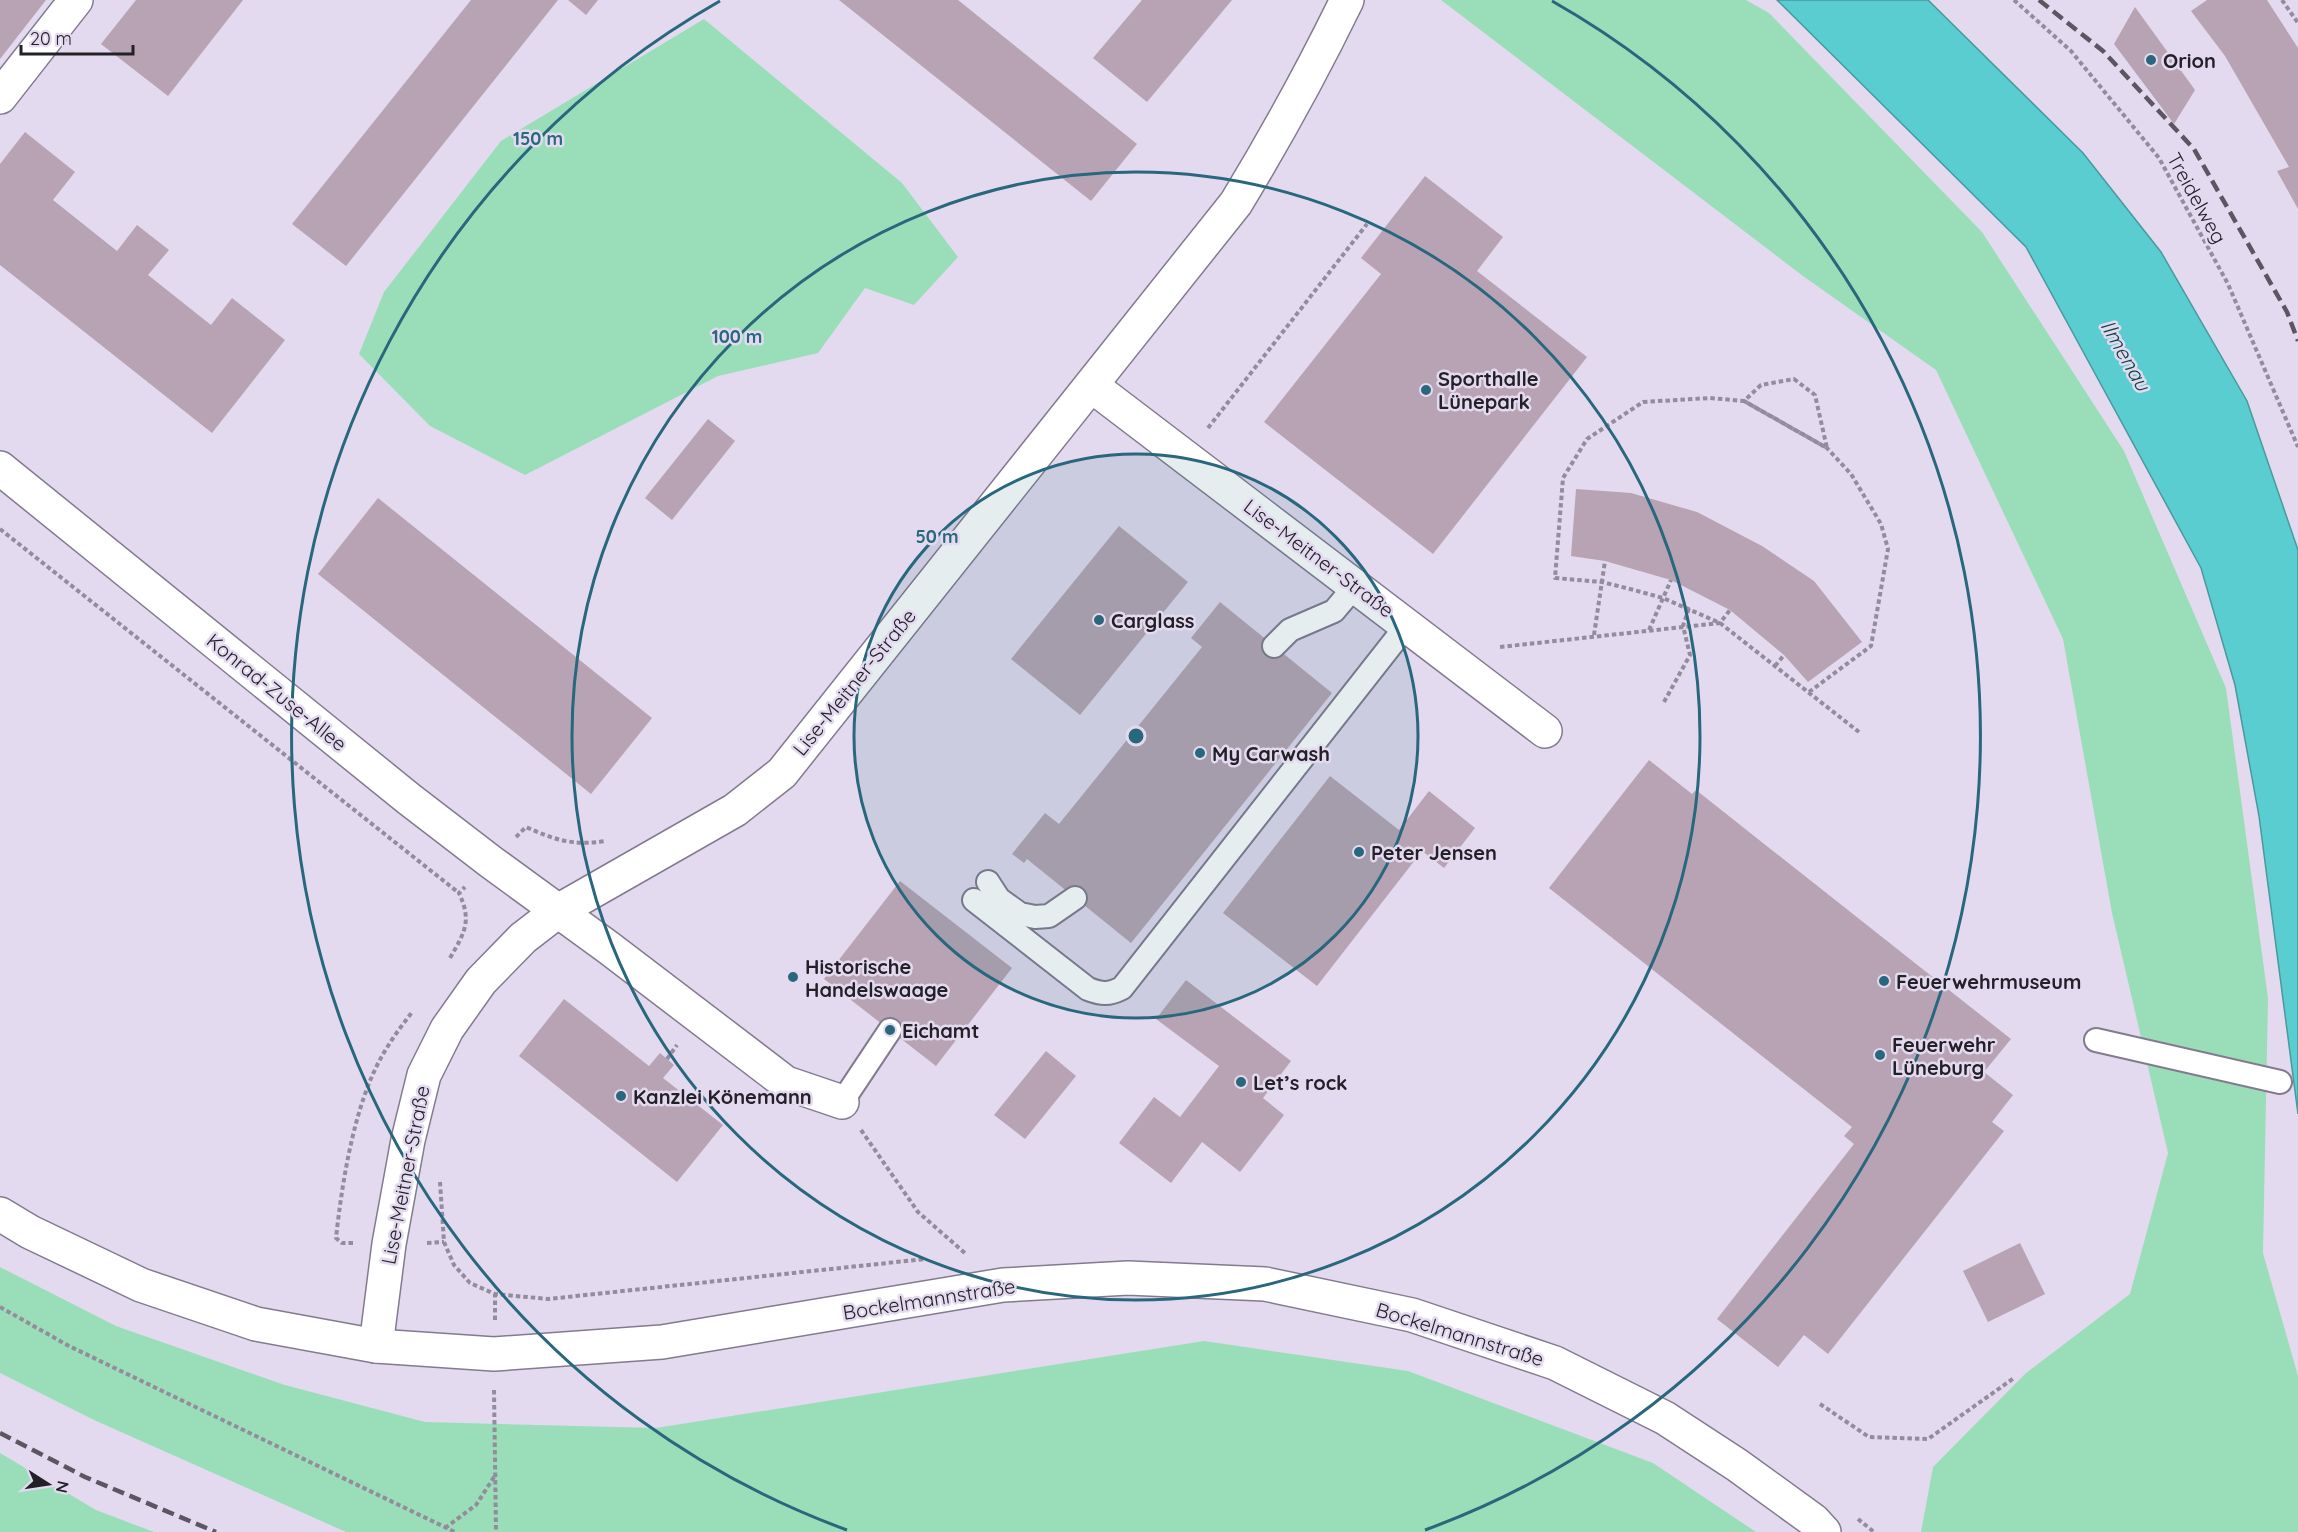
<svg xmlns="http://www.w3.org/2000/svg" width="2298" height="1532" viewBox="0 0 2298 1532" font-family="Quicksand,sans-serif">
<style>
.green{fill:#9adeb9}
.water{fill:#59cdcf;stroke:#49999d;stroke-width:1.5}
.building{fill:#b7a3b3}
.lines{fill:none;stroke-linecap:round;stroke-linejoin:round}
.lane-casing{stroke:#837a8e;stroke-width:26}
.street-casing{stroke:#837a8e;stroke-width:36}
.secondary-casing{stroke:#837a8e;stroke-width:36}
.path{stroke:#938c9c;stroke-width:4;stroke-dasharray:4.5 3;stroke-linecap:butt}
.lane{stroke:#fff;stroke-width:22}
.street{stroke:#fff;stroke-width:33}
.secondary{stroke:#fff;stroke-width:33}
.rail{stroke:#5c5662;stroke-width:4.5;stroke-dasharray:12 6;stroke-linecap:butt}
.ring{fill:none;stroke:#28677c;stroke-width:3}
.poi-dot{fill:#28677c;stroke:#e3daf0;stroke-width:2}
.labels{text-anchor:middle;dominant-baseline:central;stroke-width:5;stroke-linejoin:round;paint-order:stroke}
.poi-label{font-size:20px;font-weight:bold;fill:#242028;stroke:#e3daf0;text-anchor:start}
.street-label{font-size:20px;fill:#242028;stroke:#e3daf0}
.water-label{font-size:21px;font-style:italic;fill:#104546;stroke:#e3daf0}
.centre{fill:#28677c;stroke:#e3daf0;stroke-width:3}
.ring-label{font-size:18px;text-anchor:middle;font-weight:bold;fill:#28677c;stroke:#e3daf0;stroke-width:5;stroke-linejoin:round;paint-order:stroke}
</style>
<rect width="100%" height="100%" fill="#e3daf0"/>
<!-- green -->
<g class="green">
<path d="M1441,0H1746L1769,13L1982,232L2124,451L2226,688L2268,998L2263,1253L2298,1376V1532H1921L1933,1467L2026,1373L2130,1294L2168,1153L2112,913L2063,639L1936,370L1803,276Z"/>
<path d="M704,19L902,183L958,257L914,305L865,288L818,353L718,376L525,475L430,426L359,354L384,292L501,141Z"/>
<path d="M0,1267L116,1326L285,1385L425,1422L656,1428L1204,1341L1408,1371L1653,1463L1756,1532H346L94,1420L0,1373Z"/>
<path d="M0,1453L96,1510L154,1532H0Z"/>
</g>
<!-- water -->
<path class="water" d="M1777,0H1928L2083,153L2161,252L2247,401L2298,550V1114L2259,816L2235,685L2201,568L2026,247Z"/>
<!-- building -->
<g class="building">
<path d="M0,0H46L0,59Z"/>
<path d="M136,0H243L168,96L101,44Z"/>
<path d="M471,0H558L346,266L292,224Z"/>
<path d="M568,0H598L586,15Z"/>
<path d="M839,0H958L1137,144L1091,201Z"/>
<path d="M1142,0H1232L1147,102L1093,58Z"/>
<path d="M2207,0H2267L2298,48V209L2277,171L2289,167L2225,56L2191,11Z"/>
<path d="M2135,7L2195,90L2174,124L2114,44Z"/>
<path d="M25,132L75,172L53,200L117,251L137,225L169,250L148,275L211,325L232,298L285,340L212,433L0,265V164Z"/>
<path d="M1425,176L1503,237L1477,271L1587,357L1433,554L1264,422L1381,274L1361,258Z"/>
<path d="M708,419L735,441L672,520L645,498Z"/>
<path d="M1576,489L1631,493L1697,512L1762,546L1814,581L1862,642L1808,682L1784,655L1730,610L1671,580L1605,561L1571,556Z"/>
<path d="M378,498L652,718L591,794L318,574Z"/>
<path d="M1119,526L1188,582L1080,715L1011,659Z"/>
<path d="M1220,602L1332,693L1131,943L1027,859L1024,863L1012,854L1045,813L1059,824L1202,647L1191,638Z"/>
<path d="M1649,760L1692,794L1696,790L2011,1039L1984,1072L2013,1095L1992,1122L2004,1131L1828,1354L1804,1335L1778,1367L1717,1319L1854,1144L1844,1136L1852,1127L1549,888Z"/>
<path d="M1330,776L1399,830L1429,791L1475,828L1444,868L1422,851L1317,986L1223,913Z"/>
<path d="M900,881L1012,968L936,1066L824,979Z"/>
<path d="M1186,980L1291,1061L1263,1098L1284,1115L1240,1172L1202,1142L1171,1183L1119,1143L1154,1097L1180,1117L1219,1066L1156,1019Z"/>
<path d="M564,999L649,1066L660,1053L674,1065L663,1078L723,1125L677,1182L519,1056Z"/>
<path d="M1046,1051L1076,1076L1025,1139L994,1115Z"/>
<path d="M2020,1243L2045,1294L1988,1322L1963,1271Z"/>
</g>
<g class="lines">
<defs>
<g id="lane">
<path d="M1274,646L1290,630L1334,611L1355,586"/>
<path d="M988,882L999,899L1020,914L1035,917L1049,916L1075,898"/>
<path d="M974,900L1088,989C1101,994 1109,995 1122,988L1407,625"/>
<path d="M2096,1040L2280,1082"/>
<path d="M842,1102L890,1030"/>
</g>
<g id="street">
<path d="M0,97L76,0"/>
<path d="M1092,386L1545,731"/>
<path d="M0,468L409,799L491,862L609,948L786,1083L842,1102"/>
</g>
<g id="secondary">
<path d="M0,1214L30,1232L141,1285L256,1324L376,1346L494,1354L662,1342L1003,1285L1128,1278L1265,1284L1412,1315L1555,1363L1665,1418L1737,1465L1813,1520L1824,1532"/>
<path d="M376,1346L389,1244L408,1140L424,1075L447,1029L481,981L523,938L558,911L735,810L782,773L1236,203C1276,137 1313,70 1347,0"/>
</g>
</defs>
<!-- lane casing -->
<use href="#lane" class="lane-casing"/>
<!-- street casing -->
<use href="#street" class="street-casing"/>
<!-- secondary casing -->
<use href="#secondary" class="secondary-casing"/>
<!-- path -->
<g class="path">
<path d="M2014,0L2071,51L2159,158L2228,284L2298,447"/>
<path d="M2282,0L2298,23"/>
<path d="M1794,379L1815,395L1827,448L1744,401L1761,385Z"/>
<path d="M1208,428L1367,224"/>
<path d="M0,529L459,893"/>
<path d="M1649,630L1671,580"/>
<path d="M1594,635L1605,561"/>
<path d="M1500,647L1720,623L1730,610"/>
<path d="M1775,666L1784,655"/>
<path d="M1809,692L1871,646L1888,549L1881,524L1851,474L1827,448L1744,401L1710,398L1643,402L1587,439L1563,478L1555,578L1602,582L1634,590L1663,598L1720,623L1859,732"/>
<path d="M1664,702L1690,655L1683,626L1689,608"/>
<path d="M516,837L526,827C555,840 573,846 606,841"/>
<path d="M450,958C465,932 472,921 459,893L465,887"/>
<path d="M667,1059L677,1045"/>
<path d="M861,1130L918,1212L966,1254"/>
<path d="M440,1182L444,1242L454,1265L470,1283L495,1294L548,1299L925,1259"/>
<path d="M353,1243H342L336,1238C342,1183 354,1105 382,1056C391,1040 402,1025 413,1011"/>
<path d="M427,1243L444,1242"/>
<path d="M0,1307L69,1346L455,1532"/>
<path d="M495,1320V1294"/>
<path d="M494,1390L496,1532"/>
<path d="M1820,1404L1869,1437L1928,1439L2014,1378"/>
<path d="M1858,1519L1874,1532"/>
<path d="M445,1528L476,1505L496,1474"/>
</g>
<!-- lane -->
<use href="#lane" class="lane"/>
<!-- street -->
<use href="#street" class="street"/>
<!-- secondary -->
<use href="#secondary" class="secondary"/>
<!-- rail -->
<g class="rail">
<path d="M2039,0L2103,51L2194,149L2287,312L2298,341"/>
<path d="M0,1433L85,1477L216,1532"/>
</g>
</g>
<!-- distance rings -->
<circle cx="1136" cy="736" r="282" fill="#28677c" fill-opacity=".12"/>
<g class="ring">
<circle cx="1136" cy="736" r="282"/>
<circle cx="1136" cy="736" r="564"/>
<path d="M847 1530A845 845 0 0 1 720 1M1552 1A845 845 0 0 1 1425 1530"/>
</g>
<!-- markers -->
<g class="poi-dot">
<circle cx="2151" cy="60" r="6"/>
<circle cx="1426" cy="390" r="6"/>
<circle cx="1099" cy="620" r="6"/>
<circle cx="1200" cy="753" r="6"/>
<circle cx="1359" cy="852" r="6"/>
<circle cx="793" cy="977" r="6"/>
<circle cx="1884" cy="981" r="6"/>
<circle cx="890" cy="1030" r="6"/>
<circle cx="1880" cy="1055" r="6"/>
<circle cx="1241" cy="1082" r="6"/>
<circle cx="621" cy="1096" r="6"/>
</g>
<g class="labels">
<!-- poi labels -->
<g class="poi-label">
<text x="2163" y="60">Orion</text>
<text x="1438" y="378">Sporthalle<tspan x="1438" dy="23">Lünepark</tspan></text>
<text x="1111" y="620">Carglass</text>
<text x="1212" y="753">My Carwash</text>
<text x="1371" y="852">Peter Jensen</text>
<text x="805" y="966">Historische<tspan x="805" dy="23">Handelswaage</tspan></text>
<text x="1896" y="981">Feuerwehrmuseum</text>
<text x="902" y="1030">Eichamt</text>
<text x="1892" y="1044">Feuerwehr<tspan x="1892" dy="23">Lüneburg</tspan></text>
<text x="1253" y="1082">Let’s rock</text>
<text x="633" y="1096">Kanzlei Könemann</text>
</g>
<!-- street labels -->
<g class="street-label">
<text transform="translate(2197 198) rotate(61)">Treidelweg</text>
<text transform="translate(1319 558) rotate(37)">Lise-Meitner-Straße</text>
<text transform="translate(854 682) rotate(-51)">Lise-Meitner-Straße</text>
<text transform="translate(277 692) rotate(39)">Konrad-Zuse-Allee</text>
<text transform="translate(405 1175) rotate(-79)">Lise-Meitner-Straße</text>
<text transform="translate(929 1299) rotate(-9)">Bockelmannstraße</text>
<text transform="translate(1460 1334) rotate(17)">Bockelmannstraße</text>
</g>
<!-- water labels -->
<g class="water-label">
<text transform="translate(2126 355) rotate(60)">Ilmenau</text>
</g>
</g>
<circle cx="1136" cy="736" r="9" class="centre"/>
<g class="ring-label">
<text x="538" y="145">150 m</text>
<text x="737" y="343">100 m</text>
<text x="937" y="543">50 m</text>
</g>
<!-- north arrow -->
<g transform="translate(48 1484) rotate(102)" stroke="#e3daf0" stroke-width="4.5" paint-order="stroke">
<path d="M0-4.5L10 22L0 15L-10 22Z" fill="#242028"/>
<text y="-9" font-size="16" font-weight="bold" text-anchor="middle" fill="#242028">N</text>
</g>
<!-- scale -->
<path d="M21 45v9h112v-9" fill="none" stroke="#242028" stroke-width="3"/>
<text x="30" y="45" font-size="18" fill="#242028" stroke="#e3daf0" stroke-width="4.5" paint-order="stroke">20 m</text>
</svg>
